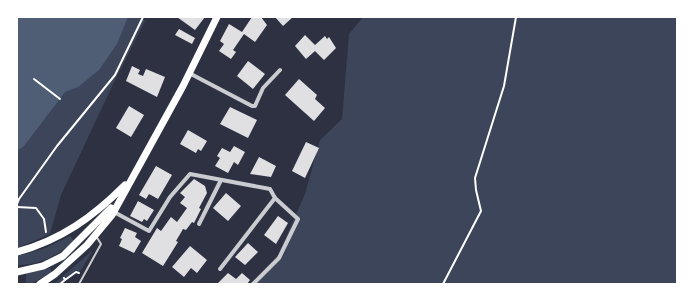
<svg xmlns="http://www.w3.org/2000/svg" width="694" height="301" viewBox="0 0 694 301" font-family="'Asap Condensed',sans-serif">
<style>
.green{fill:#3c4559}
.water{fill:#4f5d75}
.building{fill:#e0e0e3}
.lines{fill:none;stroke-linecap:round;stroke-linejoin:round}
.path{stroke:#fff;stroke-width:2}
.service{stroke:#caccd0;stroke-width:2}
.minor{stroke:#caccd0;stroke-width:4}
.primary{stroke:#fff;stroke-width:7}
</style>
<rect width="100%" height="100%" fill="#2d3142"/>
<!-- green -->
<g class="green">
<path d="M17,17H140L145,21L116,78L61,195L50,234L17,248Z"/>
<path d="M363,17H677V284H254L275,262L305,194L320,140L342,119L349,34Z"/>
<path d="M70,236L74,241C57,256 40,265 17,265V256L43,249Z"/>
<path d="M93,250L81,270L79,272L77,270L58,284H54Z"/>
<path d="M50,268L52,272L31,284L26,282V273Z"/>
</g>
<!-- water -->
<path class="water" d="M17,17H128L117,44L99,70L78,87L65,92L24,146L17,151Z"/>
<!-- building -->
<g class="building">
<path d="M177,17H205L195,30Z"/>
<path d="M252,17H261L267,25L255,42L244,34L233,50L236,52L231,59L219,51L224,44L220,41L229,24L242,32Z"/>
<path d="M275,17H293L283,26Z"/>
<path d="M179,29L195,38L192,44L175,35Z"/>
<path d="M305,35L315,45L325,36L327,39L329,37L336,48L324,60L315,51L306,59L295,46Z"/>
<path d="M248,61L265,74L253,89L237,76Z"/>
<path d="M132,66L140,70L138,74L143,76L146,69L165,77L157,97L126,81Z"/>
<path d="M299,79L317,95L315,99L325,108L314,121L285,95Z"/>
<path d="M129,106L144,115L131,137L116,128Z"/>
<path d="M230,107L257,120L248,138L220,124Z"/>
<path d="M188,130L207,141L201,151L198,149L196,153L180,144Z"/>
<path d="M306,142L319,148L305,178L292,171Z"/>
<path d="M234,146L245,152L238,165L234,162L228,173L215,166L220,158L217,156L222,148L230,152Z"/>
<path d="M259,157L276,166L271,177L250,174Z"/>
<path d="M156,166L172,175L158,199L149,194L146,199L139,195Z"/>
<path d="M194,179L205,186L207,193L199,208L201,209L194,223L192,222L186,230L183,229L176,241L178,242L163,266L142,253L157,228L161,231L171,217L177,222L187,208L180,203L185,197L180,193Z"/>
<path d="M226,193L241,206L228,221L213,208Z"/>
<path d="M138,201L154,210L147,221L144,219L142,222L130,216Z"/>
<path d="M278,216L288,223L276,244L264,235Z"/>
<path d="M125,228L137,233L135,237L141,241L134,253L119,246L122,239L120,238Z"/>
<path d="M248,243L258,252L245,265L235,257Z"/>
<path d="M190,246L207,260L197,273L191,268L184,277L172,267Z"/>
<path d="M228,273L236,279L242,273L250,280L247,284H217Z"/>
</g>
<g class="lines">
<!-- path -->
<g class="path">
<path d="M34,79L60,99"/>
<path d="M17,204L19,199L57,146L115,75L143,17"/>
<path d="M17,207L36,208L44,219L46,232"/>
<path d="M64,278L65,280L76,272L79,273"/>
<path d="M60,284L65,280"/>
<path d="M443,284L481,211L476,190L475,178L504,86L516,17"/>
</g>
<!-- service -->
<path class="service" d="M79,284L101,244L96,236"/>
<!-- minor -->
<g class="minor">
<path d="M189,73L252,106H255L263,88L280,70"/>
<path d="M114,212L149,231L170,197L190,174L270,189L275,198L220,269"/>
<path d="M199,224L221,180"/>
<path d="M253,284L279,258L298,219L275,198"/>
</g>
<!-- primary -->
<g class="primary">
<path d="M17,252C61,240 93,217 125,185"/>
<path d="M17,272L43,266L63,256L111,208"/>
<path d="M40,284L55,274L87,245L112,215L183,86L217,17"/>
</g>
</g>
<!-- border -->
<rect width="694" height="301" fill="none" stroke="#ffffff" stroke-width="36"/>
</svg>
